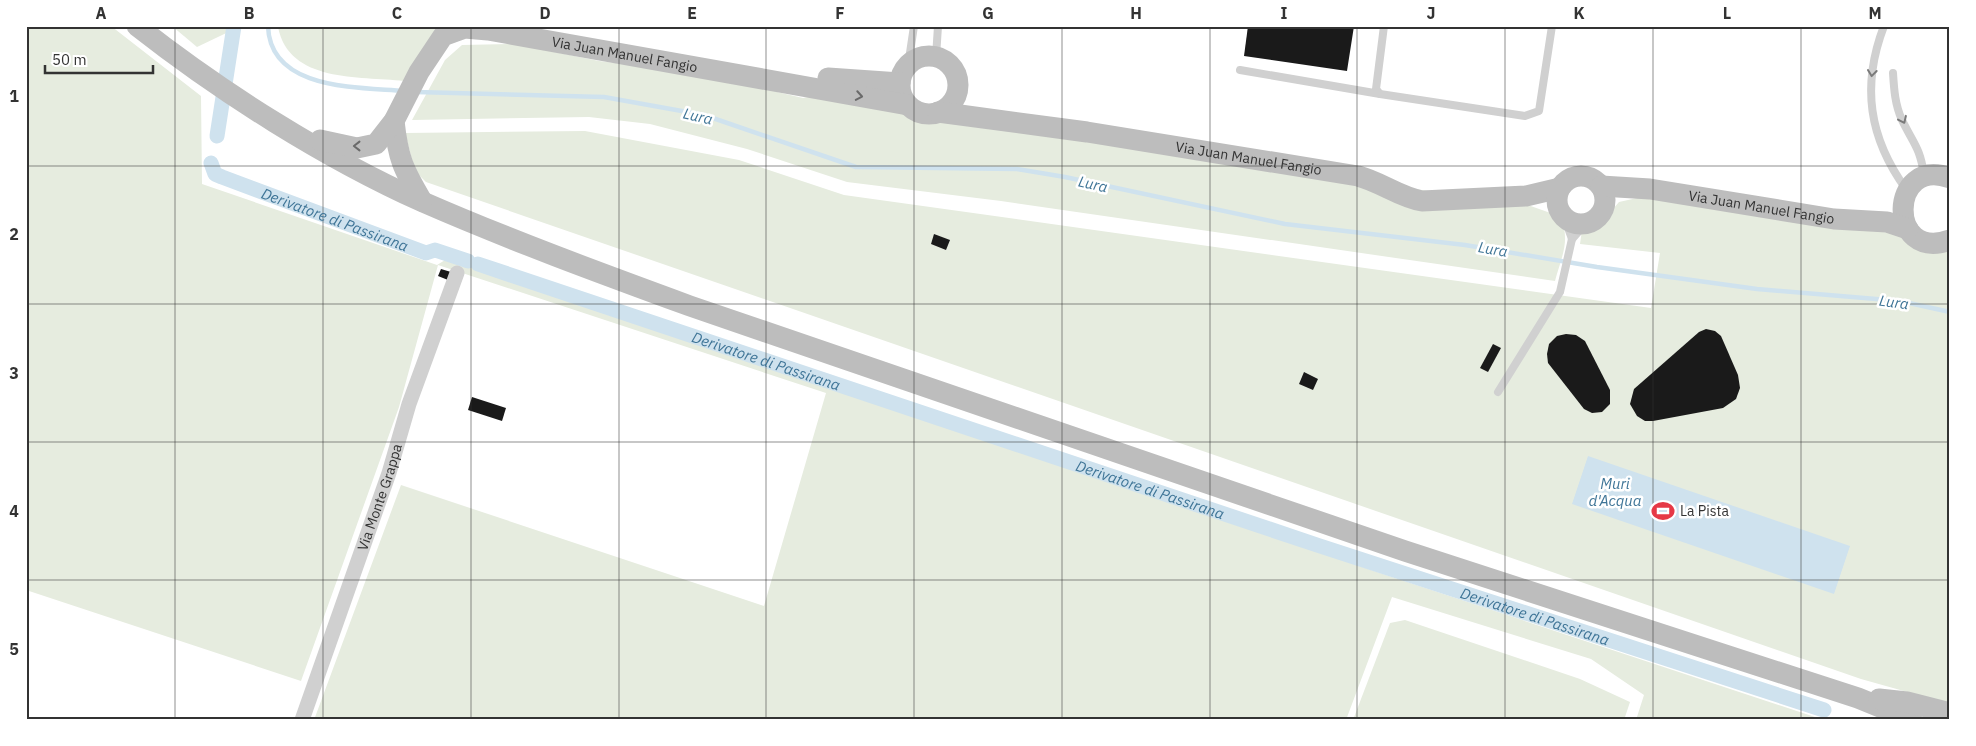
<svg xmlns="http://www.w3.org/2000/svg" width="1976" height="746" viewBox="0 0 1976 746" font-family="'IBM Plex Sans',sans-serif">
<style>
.green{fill:#e6ecdf}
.water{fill:#cfe2ee}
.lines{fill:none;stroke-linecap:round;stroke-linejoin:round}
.stream{stroke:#cfe2ee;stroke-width:4.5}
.canal{stroke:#cfe2ee;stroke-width:15}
.building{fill:#1a1a1a}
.lane{stroke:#d0d0d0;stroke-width:8}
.street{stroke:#d0d0d0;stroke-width:15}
.secondary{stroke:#bdbdbd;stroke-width:21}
.oneway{stroke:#7a7a7a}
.oneway2{stroke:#6a6a6a}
.grid{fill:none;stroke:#333;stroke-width:1;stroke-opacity:0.55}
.labels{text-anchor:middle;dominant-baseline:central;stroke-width:5;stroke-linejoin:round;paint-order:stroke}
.street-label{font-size:14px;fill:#333;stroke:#fff}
.poi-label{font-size:14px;fill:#333;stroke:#fff;text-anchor:start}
.water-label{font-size:15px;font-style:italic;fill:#3f7597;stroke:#fff}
.neatline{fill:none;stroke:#333;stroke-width:2}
.grid-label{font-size:16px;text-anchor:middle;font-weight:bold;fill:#333}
</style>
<rect width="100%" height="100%" fill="#fff"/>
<!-- green -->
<g class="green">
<path d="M26,26H111L201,96L202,184L437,265L450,257L1377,572L1824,720H1636L1644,695L1591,659L1392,597L1346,720H314L401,485L764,606L826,393L438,265L399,407L301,681L26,590Z"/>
<path d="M172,26H241L197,47Z"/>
<path d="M442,26L404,81C359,76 289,83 278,27Z"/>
<path d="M515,44L599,61L746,79L777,92L803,98L815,96L1356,181L1525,204L1559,216C1572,238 1561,258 1555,281L1001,201L847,182L747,149L650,124L589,117L412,120L445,60L462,45Z"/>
<path d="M585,131L739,160L844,195L1651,308L1660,253L1580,244L1582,230L1600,224L1619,202L1637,198L1662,200L1899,233L1927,253L1950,251V704L1861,679L426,182L415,171L405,133Z"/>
<path d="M1405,620L1580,679L1630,702L1624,720H1353L1390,623Z"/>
</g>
<!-- water -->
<path class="water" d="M1588,456L1850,546L1834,594L1572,504Z"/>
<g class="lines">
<!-- stream -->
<g class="stream">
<path d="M268,26C270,91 359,87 404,91"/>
<path d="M416,92L604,97L704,115L856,167L1017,169L1065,177L1285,224L1465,245L1597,267L1757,289L1900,301L1950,312"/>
</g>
<!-- canal -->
<g class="canal">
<path d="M217,136L234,26"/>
<path id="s1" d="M211,163L215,174L222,177L426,253L435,250L468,261"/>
<path id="s2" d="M478,264L1317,545L1824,710"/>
</g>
</g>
<!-- building -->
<g class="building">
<path d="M1248,26H1354L1347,71L1244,56Z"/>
<path d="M934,234L950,240L946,250L931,244Z"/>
<path d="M441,269L451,272L448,280L438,276Z"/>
<path d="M1706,329L1715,331L1721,336L1738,375L1740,388L1736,399L1723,408L1653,421H1645L1637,416L1630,404L1634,389L1699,332Z"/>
<path d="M1566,334L1576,335L1585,341L1610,390V404L1602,412L1592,413L1584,409L1548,363L1547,354L1549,344L1557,336Z"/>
<path d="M1493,344L1501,348L1488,372L1480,368Z"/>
<path d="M1304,372L1318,379L1313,390L1299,384Z"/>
<path d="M472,397L506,408L502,421L468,410Z"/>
</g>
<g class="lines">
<!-- lane -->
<g class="lane">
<path d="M1384,26L1376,89L1380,94L1525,116L1539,111L1552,26"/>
<path d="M1884,26C1861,86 1869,138 1906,189"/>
<path d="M936,57L938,26"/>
<path d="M908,66L914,26"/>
<path d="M1240,70L1380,94"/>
<path d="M1893,73C1894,89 1895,105 1902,120C1913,143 1920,147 1924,175"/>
<path d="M1572,239L1586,223"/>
<path d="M1498,392L1560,292L1572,239L1564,217"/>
</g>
<!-- street -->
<path class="street" id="s3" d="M302,720L389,473L409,404L457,273"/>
<!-- secondary -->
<g class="secondary">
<path d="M137,26C221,92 325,158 423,202C510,240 600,273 690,306L1405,551L1858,698L1912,720"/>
<circle cx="929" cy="85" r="29"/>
<path d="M828,78L900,83"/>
<path id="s4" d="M938,112L1087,132L1358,176C1381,182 1399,197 1422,201L1526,196L1560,188"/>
<path d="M394,121C398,158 403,169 422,201"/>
<path id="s5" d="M320,140L357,148L376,144L394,121L419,72L443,36L465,28L488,30L908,105"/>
<circle cx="1581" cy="200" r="24"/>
<path d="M1950,178C1889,155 1886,263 1950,240"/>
<path id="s6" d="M1601,186L1650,189L1834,219L1887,222L1908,229"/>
<path d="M1879,699L1907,702L1950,713"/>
</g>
</g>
<!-- one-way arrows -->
<defs><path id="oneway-chevron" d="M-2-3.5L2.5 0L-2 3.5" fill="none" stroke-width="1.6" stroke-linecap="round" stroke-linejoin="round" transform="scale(1.25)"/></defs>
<g class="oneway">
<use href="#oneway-chevron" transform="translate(1872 73) rotate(97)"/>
<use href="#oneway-chevron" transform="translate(1903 120) rotate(65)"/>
</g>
<g class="oneway2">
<use href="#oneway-chevron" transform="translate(859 96) rotate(10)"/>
<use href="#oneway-chevron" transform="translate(357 146) rotate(180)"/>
</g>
<!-- grid -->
<path class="grid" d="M175,26V720M323,26V720M471,26V720M619,26V720M766,26V720M914,26V720M1062,26V720M1210,26V720M1357,26V720M1505,26V720M1653,26V720M1801,26V720M26,166H1950M26,304H1950M26,442H1950M26,580H1950"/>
<!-- icons -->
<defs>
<symbol id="stadium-bare" viewBox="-9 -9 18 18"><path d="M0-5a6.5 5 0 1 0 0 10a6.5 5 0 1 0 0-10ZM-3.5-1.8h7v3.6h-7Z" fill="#e63946" stroke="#fff" stroke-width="2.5" paint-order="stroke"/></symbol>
</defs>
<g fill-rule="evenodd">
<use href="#stadium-bare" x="1647" y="495" width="32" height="32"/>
</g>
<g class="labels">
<!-- street labels -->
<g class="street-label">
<text stroke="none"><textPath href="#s5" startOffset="370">Via Juan Manuel Fangio</textPath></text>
<text stroke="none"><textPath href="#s4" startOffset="314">Via Juan Manuel Fangio</textPath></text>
<text stroke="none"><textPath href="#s6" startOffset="162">Via Juan Manuel Fangio</textPath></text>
<text stroke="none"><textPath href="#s3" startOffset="236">Via Monte Grappa</textPath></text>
</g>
<!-- poi labels -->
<g class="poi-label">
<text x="1680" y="511">La Pista</text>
</g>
<!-- water labels -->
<g class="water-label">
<text transform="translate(698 116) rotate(13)">Lura</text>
<text transform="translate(1093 184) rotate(12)">Lura</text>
<text stroke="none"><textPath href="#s1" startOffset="140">Derivatore di Passirana</textPath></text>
<text transform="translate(1493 249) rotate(9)">Lura</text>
<text transform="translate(1894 302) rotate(8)">Lura</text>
<text stroke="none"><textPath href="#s2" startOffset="304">Derivatore di Passirana</textPath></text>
<text x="1615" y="483">Muri<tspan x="1615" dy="17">d'Acqua</tspan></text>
<text stroke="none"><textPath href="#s2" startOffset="709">Derivatore di Passirana</textPath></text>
<text stroke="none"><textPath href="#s2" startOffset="1114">Derivatore di Passirana</textPath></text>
</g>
</g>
<!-- border -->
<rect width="1976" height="746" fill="none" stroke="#ffffff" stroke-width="55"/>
<!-- scale -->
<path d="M45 65v8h108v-8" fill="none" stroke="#333333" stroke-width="2.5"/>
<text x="52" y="65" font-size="15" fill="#333333" stroke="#ffffff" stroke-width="4" paint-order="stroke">50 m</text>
<rect x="28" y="28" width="1920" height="690" class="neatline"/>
<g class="grid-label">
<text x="101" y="19">A</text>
<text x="249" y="19">B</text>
<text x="397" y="19">C</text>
<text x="545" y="19">D</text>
<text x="692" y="19">E</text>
<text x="840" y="19">F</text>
<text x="988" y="19">G</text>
<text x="1136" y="19">H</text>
<text x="1284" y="19">I</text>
<text x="1431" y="19">J</text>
<text x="1579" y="19">K</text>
<text x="1727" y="19">L</text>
<text x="1875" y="19">M</text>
<text x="14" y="102">1</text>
<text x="14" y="240">2</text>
<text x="14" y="379">3</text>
<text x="14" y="517">4</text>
<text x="14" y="655">5</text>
</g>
</svg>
